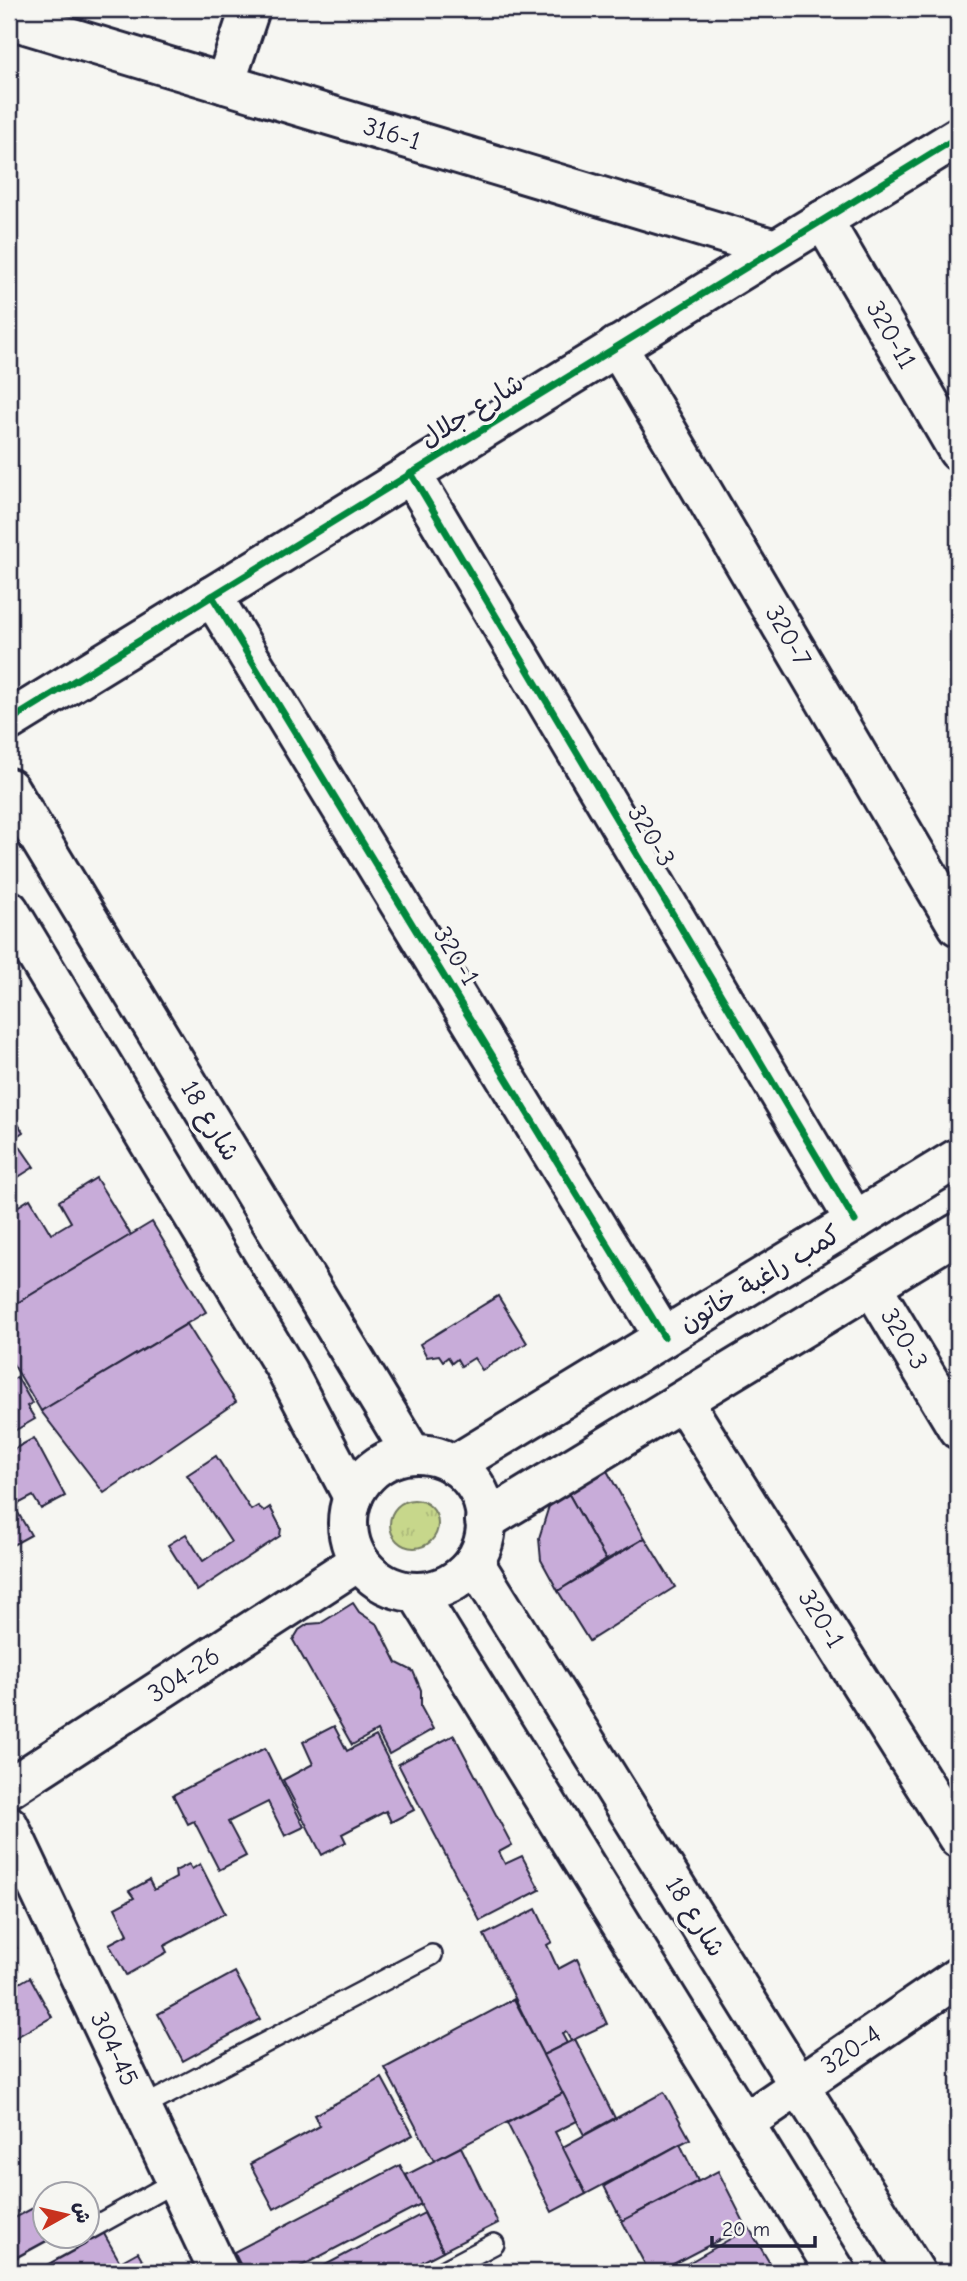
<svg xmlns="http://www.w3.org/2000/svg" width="967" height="2281" viewBox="0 0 967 2281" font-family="'Comic Neue','Playpen Sans Arabic',sans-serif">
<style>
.grass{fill:url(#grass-tufts);stroke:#747c63;stroke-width:2}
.building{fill:#c8acd9;stroke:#22223b;stroke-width:2}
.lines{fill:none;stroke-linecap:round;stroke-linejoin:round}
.service-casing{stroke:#22223b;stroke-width:24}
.minor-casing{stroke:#22223b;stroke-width:44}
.tertiary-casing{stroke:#22223b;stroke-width:44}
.service{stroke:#f6f6f2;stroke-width:19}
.minor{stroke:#f6f6f2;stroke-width:38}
.tertiary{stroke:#f6f6f2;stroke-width:38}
.cycleway-casing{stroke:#f6f6f2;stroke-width:11}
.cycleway{stroke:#00873e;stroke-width:7}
.labels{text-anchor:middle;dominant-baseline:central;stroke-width:7;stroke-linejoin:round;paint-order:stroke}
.street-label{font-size:26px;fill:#22223b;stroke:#f6f6f2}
</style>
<defs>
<pattern id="grass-tufts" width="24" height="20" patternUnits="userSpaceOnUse" patternTransform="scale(1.75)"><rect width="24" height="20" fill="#c7d78b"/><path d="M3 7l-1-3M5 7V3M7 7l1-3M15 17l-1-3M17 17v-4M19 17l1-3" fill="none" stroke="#abb879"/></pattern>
</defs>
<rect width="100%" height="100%" fill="#f6f6f2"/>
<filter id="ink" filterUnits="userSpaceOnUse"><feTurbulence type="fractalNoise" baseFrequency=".0143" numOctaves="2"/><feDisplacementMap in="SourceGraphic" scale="14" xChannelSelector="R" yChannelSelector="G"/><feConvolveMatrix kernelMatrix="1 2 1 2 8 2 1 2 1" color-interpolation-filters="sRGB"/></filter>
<g filter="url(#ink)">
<!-- grass -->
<circle class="grass" cx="414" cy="1524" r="24"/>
<!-- building -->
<g class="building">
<path d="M12,1114L23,1132L14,1138L34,1167L9,1183V1116Z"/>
<path d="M96,1178L131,1235L9,1308V1212L30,1199L51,1234L71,1222L59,1201Z"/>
<path d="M152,1222L206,1312L41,1411L9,1357V1308Z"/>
<path d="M498,1296L527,1343L482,1370L474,1358L461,1366L457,1359L452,1363L448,1357L443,1361L439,1355L427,1357L420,1344Z"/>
<path d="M187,1324L236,1402L104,1493L41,1411Z"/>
<path d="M17,1377L32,1403L27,1406L35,1419L9,1434V1382Z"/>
<path d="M34,1438L65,1496L41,1509L33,1496L14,1506L31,1535L9,1547V1439L14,1449Z"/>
<path d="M216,1456L251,1510L258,1506L264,1511L270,1507L281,1528L280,1536L197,1591L168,1545L186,1534L203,1561L231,1542L187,1475Z"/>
<path d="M606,1469L645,1538L606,1560L567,1491Z"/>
<path d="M567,1491L606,1560L558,1591L541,1560L539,1538L549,1506Z"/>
<path d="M645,1538L675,1587L589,1641L558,1591Z"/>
<path d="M353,1603L359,1612L378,1625L397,1663L413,1671L421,1690V1707L433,1729L389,1754L377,1731L352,1745L293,1640L299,1630L308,1624L321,1623Z"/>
<path d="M334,1726L347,1751L376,1736L414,1810L391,1822L386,1811L342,1834L346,1842L322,1855L283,1780L313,1764L303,1742Z"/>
<path d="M454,1735L512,1845L499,1852L505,1864L522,1856L540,1890L480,1921L398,1764Z"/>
<path d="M265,1748L304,1827L285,1836L268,1802L228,1822L246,1856L219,1870L194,1821L188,1824L173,1795Z"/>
<path d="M189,1864L192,1869L200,1864L225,1913L164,1946L167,1952L126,1975L109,1944L128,1934L115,1908L134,1898L129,1891L149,1880L154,1890L176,1878L175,1871Z"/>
<path d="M536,1909L552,1942L547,1945L558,1969L577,1959L607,2024L571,2041L566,2032L562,2034L567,2043L543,2055L484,1935Z"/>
<path d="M9,1933L17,1948L9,1952Z"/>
<path d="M235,1972L260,2019L183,2061L158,2014Z"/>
<path d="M30,1977L52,2017L9,2041V1989Z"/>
<path d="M514,1999L563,2093L434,2161L385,2068Z"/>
<path d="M575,2039L615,2118L584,2135L543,2055Z"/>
<path d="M382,2078L413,2135L274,2209L250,2164L320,2126L314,2115Z"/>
<path d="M664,2092L690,2139L586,2194L561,2148Z"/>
<path d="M563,2093L577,2121L555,2132L586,2194L552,2212L507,2123Z"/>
<path d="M680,2144L698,2181L622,2221L604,2186Z"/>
<path d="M461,2147L498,2223L443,2251L406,2175Z"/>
<path d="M400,2165L421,2204L290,2272H244L234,2252Z"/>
<path d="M718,2171L746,2226L658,2272H649L622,2221Z"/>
<path d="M46,2201V2236H63L9,2265V2221Z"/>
<path d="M424,2213L443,2251L403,2272H312Z"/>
<path d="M749,2228L775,2272H673Z"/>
<path d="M103,2232L120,2262L138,2252L149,2272H30Z"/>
</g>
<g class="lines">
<defs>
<g id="service">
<path d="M141,2108L432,1955"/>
<path d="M88,2230L176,2181"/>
<path d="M12,2272L78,2236"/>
<path d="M441,2272L494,2244"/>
</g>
<g id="minor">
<path d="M9,19L775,249"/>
<path d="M225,84L250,9"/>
<path d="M823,220L958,451"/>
<path d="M617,346L958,926"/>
<path d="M411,473L855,1221"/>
<path d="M212,596L664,1337"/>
<path d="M9,721L958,137"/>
<path d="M872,1286L958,1429"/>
<path d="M683,1401L958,1838"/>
<path d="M9,1788L359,1561"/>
<path d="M9,1826L219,2272"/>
<path d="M744,2123L958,1977"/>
</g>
<g id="tertiary">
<path d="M9,788L412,1454"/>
<path d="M9,910L287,1371L353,1497"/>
<circle cx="417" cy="1523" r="69"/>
<path d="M454,1465L958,1158"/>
<path d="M485,1521L958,1233"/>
<path d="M474,1562L915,2272"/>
<path d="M417,1593L836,2272"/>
</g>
</defs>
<!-- service casing -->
<use href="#service" class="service-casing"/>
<!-- minor casing -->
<use href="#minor" class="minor-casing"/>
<!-- tertiary casing -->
<use href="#tertiary" class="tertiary-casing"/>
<!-- service -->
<use href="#service" class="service"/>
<!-- minor -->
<use href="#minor" class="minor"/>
<!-- tertiary -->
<use href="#tertiary" class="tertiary"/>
<defs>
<g id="cycleway">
<path d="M411,473L855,1221"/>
<path d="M212,596L664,1337"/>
<path d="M9,721L958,137"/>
</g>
</defs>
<!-- cycleway casing -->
<use href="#cycleway" class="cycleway-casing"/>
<!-- cycleway -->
<use href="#cycleway" class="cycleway"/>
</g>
</g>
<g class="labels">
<!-- street labels -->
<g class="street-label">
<text transform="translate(392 134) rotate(17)">316-1</text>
<text transform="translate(891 335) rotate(60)">320-11</text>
<text transform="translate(472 411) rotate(-32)">شارع جلال</text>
<text transform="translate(788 636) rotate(60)">320-7</text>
<text transform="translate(651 836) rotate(59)">320-3</text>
<text transform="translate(456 956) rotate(59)">320-1</text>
<text transform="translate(210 1121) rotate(59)">شارع 18</text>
<text transform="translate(760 1279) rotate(-31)">كمب راغبة خاتون</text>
<text transform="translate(904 1339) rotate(59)">320-3</text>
<text transform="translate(821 1619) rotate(58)">320-1</text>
<text transform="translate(184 1675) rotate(-33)">304-26</text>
<text transform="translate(695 1917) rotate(58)">شارع 18</text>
<text transform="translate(114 2049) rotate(65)">304-45</text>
<text transform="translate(851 2050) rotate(-34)">320-4</text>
</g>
</g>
<!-- margin -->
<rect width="967" height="2281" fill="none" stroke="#f6f6f2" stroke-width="35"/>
<rect x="18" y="18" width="932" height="2246" fill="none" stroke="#22223b" stroke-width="2.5" filter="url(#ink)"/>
<!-- north arrow -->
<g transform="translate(66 2215) rotate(82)"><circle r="33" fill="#f6f6f2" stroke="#a1a1a9" stroke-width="2"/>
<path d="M0-5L12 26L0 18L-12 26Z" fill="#c8321e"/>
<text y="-10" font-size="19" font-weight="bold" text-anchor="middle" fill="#22223b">ش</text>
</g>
<!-- scale -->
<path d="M712 2236v10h103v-10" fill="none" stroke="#22223b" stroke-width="3.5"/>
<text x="722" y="2236" font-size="21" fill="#22223b" stroke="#f6f6f2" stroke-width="5" paint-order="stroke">20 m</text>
</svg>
